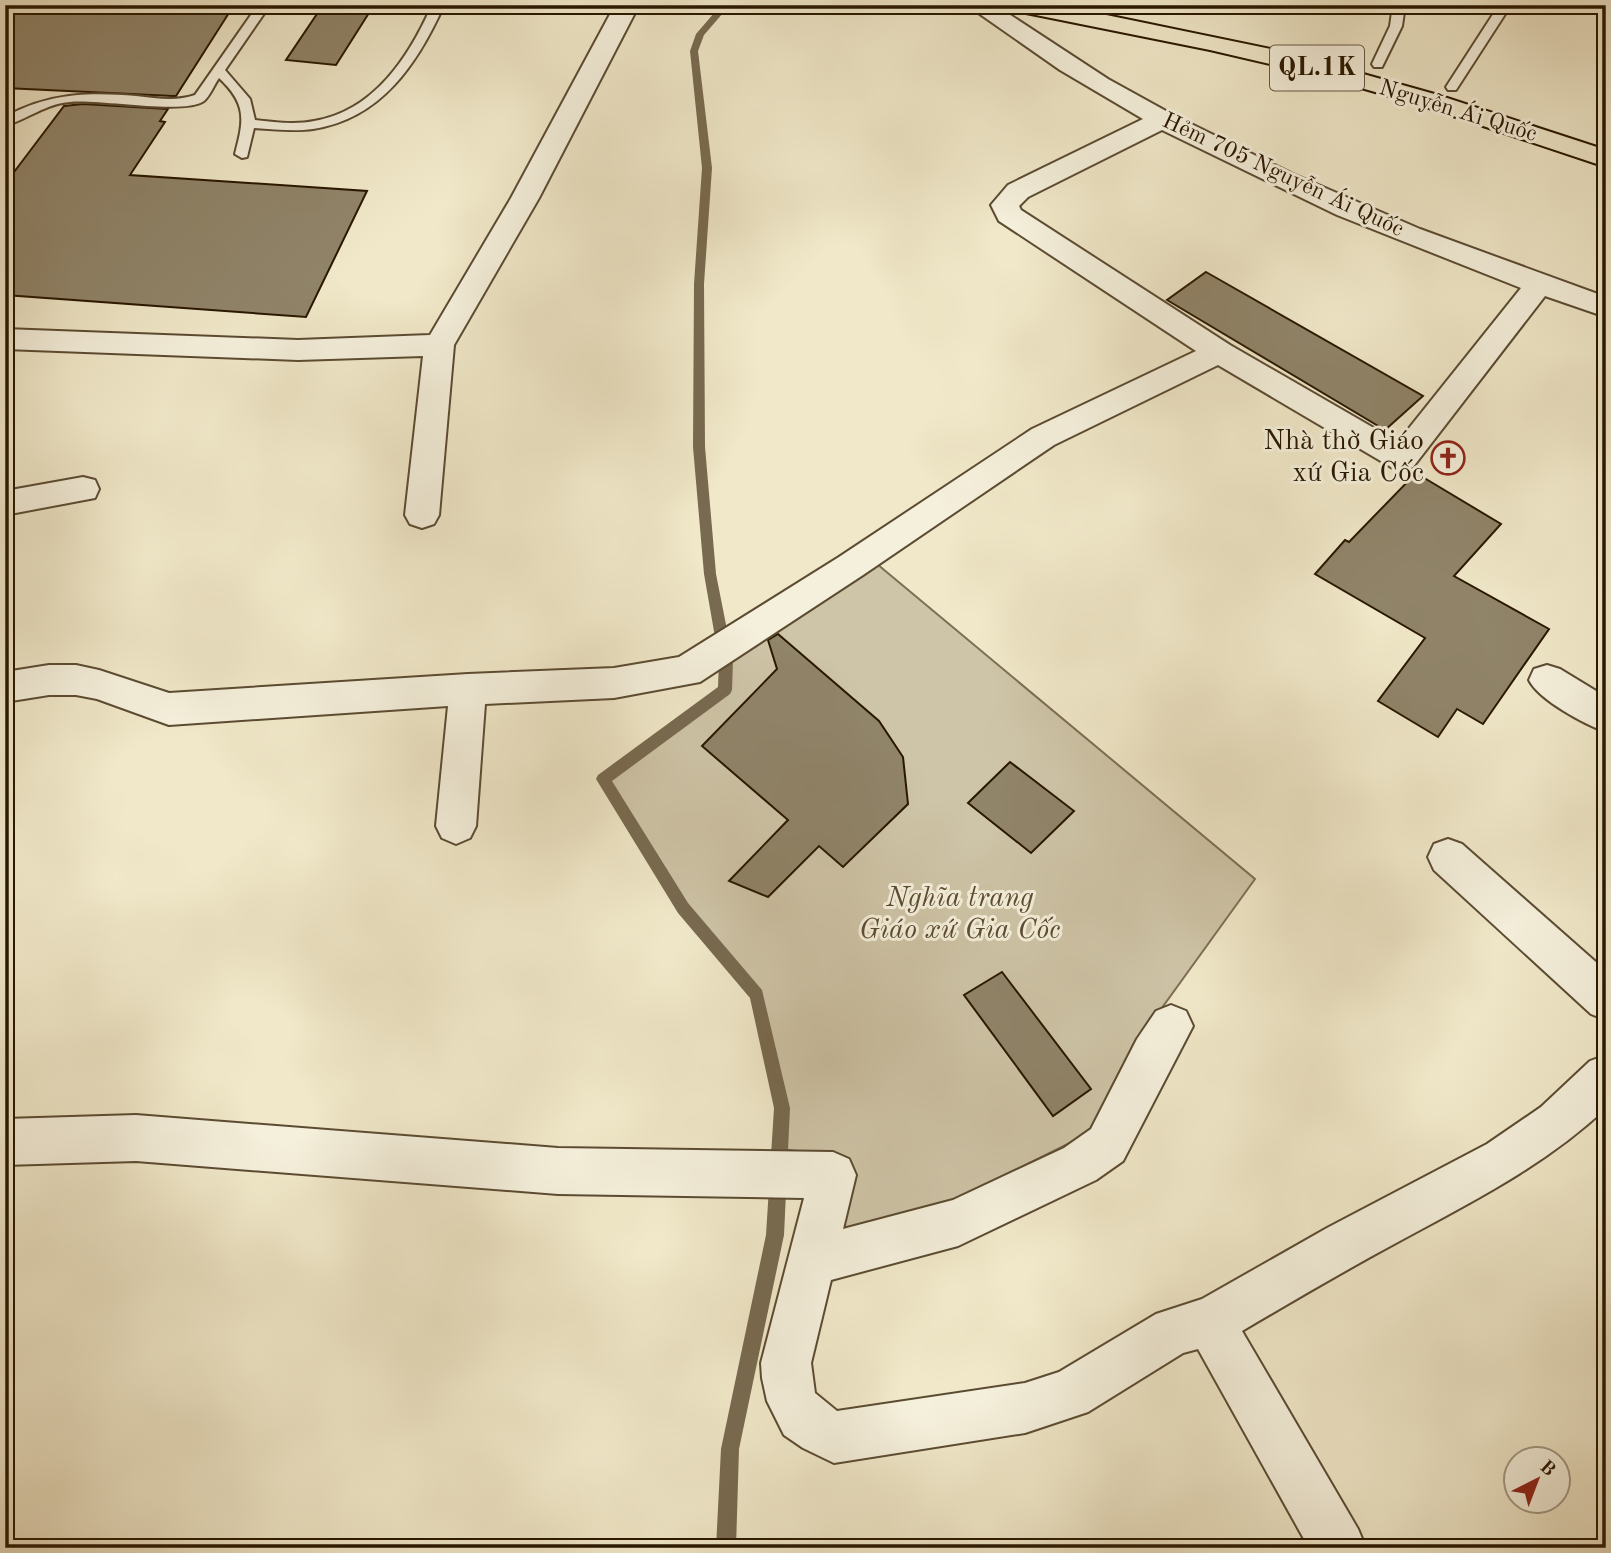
<svg xmlns="http://www.w3.org/2000/svg" width="1611" height="1553" viewBox="0 0 1611 1553" font-family="'Old Standard TT',serif">
<style>
.green{fill:#cec4a7;stroke:#7c6e54;stroke-width:2}
.lines{fill:none;stroke-linecap:round;stroke-linejoin:round}
.stream{fill:#786a50;fill-rule:evenodd}
.building{fill:#908469;stroke:#291700;stroke-width:2}
.lane-casing{stroke:#5b4b32;stroke-width:4}
.street-casing{stroke:#5b4b32;stroke-width:4}
.primary-casing{stroke:#291700;stroke-width:4}
.lane{fill:#f5f0dc;fill-rule:evenodd}
.street{fill:#f5f0dc;fill-rule:evenodd}
.primary{fill:#f0e8c9;fill-rule:evenodd}
.labels{text-anchor:middle;dominant-baseline:central;stroke-width:6;stroke-linejoin:round;paint-order:stroke}
.far-street-label{font-size:23px;fill:#291700;stroke:#f5f0dc}
.shield{fill:#f5f0dc;stroke:#665842;stroke-width:2}
.shield-label{font-size:26px;font-weight:bold;fill:#291700}
.poi-label{font-size:28px;fill:#291700;stroke:#f5f0dc;text-anchor:end}
.park-label{font-size:28px;font-style:italic;fill:#5b4b32;stroke:#f5f0dc}
</style>
<rect width="100%" height="100%" fill="#f0e8c9"/>
<filter id="stains"><feTurbulence type="fractalNoise" baseFrequency=".00286" numOctaves="4"/><feColorMatrix values="0 0 0 0 .2 0 0 0 0 .09 0 0 0 0 .02 0 0 0 .5 -.17"/></filter>
<radialGradient id="worn" r=".72"><stop offset=".6" stop-color="#630" stop-opacity="0"/><stop offset="1" stop-color="#630" stop-opacity=".3"/></radialGradient>
<!-- green -->
<path class="green" d="M877,564L1255,879L1138,1041L1090,1133L951,1202L841,1232L849,1160L843,1156L779,1149L782,1108L757,995L683,908L603,779L724,690L726,660Z"/>
<g class="lines">
<!-- stream -->
<path class="stream" d="M721,5H730L704,35L698,51L712,168L704,284L705,447L716,574L733,660L732,690L730,694L612,781L688,903L762,990L790,1108L784,1235L739,1449L736,1548H716L721,1449L766,1235L774,1108L750,998L678,913L596,779L598,775L718,687L719,660L704,574L693,447L694,284L702,168L690,51L696,34Z"/>
</g>
<!-- building -->
<g class="building">
<path d="M5,5H234L176,96H173L5,88Z"/>
<path d="M323,5H374L336,65L286,60Z"/>
<path d="M83,104L168,109L160,121L165,122L130,175L367,191L306,317L5,295V184L64,106Z"/>
<path d="M1206,272L1423,396L1385,430L1167,300Z"/>
<path d="M1416,473L1501,524L1454,576L1549,629L1483,724L1457,709L1438,737L1378,701L1425,638L1315,574L1345,540L1349,542Z"/>
<path d="M778,634L879,721L903,757L908,804L843,867L819,846L768,897L729,881L788,820L702,746L777,669L768,640Z"/>
<path d="M1010,762L1074,811L1031,853L968,803Z"/>
<path d="M1002,972L1091,1089L1053,1116L964,995Z"/>
</g>
<g class="lines">
<defs>
<g id="lane">
<path d="M258,5H270L225,70L250,99L255,120C274,122 295,125 314,121C374,111 409,57 432,5H444C418,63 381,119 313,129C294,132 274,129 254,128L247,157L242,158L235,154C244,120 247,104 219,78C214,85 210,96 204,101C185,115 99,99 70,102C45,104 28,119 5,126V117C48,93 89,92 136,96C156,98 176,102 195,95Z"/>
<path d="M1393,5H1405L1402,26L1382,67H1374L1372,64L1390,26Z"/>
<path d="M1499,5H1511L1456,90H1448L1446,87Z"/>
</g>
<g id="street">
<path d="M615,5H639L539,198L454,345L439,515L434,524L422,528L410,524L405,515L423,356L298,360L5,349V329L298,340L430,335L511,198Z"/>
<path d="M967,5H995L1108,79L1175,116L1293,174L1420,229L1606,297V317L1545,296L1413,467L1402,471L1391,467L1218,365L1054,445L863,575L700,682L614,698L485,704L476,826L470,838L456,844L442,838L436,826L448,706L169,725L97,699L76,695H49L5,702V672L49,665H76L99,670L169,693L468,674L614,668L679,657L839,557L1032,429L1196,351L999,221L991,205L1008,185L1143,119L1060,70ZM1162,130L1337,215L1521,288L1398,442L1230,345L1021,210L1019,206L1028,197Z"/>
<path d="M83,477L95,480L99,489L95,498L5,515V491Z"/>
<path d="M1547,665L1560,669L1606,697V732C1584,724 1539,700 1529,680L1534,669Z"/>
<path d="M1448,839L1462,844L1606,971V1020L1591,1014L1434,870L1428,857L1434,844Z"/>
<path d="M1171,1005L1186,1011L1193,1026L1123,1161L1096,1180L958,1246L831,1280L811,1363L815,1393L837,1411L1025,1383L1059,1372L1156,1314L1202,1299L1327,1228L1487,1144L1541,1107L1590,1061L1606,1055V1108C1543,1167 1471,1202 1396,1243C1344,1271 1293,1301 1242,1331L1358,1529L1366,1548H1309L1198,1349L1183,1353L1088,1412L1025,1433L834,1463L803,1448L784,1435L767,1401L762,1378L761,1363L804,1198L558,1194L136,1161L5,1165V1119L136,1115L558,1148L833,1152L849,1159L856,1175L843,1229L953,1200L1064,1148L1091,1129L1137,1039L1156,1011Z"/>
</g>
<path id="primary" d="M1009,5H1058L1285,52L1438,95L1606,150V167L1420,105L1313,74L1210,50L1021,12L1013,10Z"/>
</defs>
<!-- lane casing -->
<use href="#lane" class="lane-casing"/>
<!-- street casing -->
<use href="#street" class="street-casing"/>
<!-- primary casing -->
<use href="#primary" class="primary-casing"/>
<!-- lane -->
<use href="#lane" class="lane"/>
<!-- street -->
<use href="#street" class="street"/>
<!-- primary -->
<use href="#primary" class="primary"/>
</g>
<!-- icons -->
<defs>
<symbol id="church-ring" viewBox="-11 -11 22 22"><circle r="9.5" fill="#f5f0dc" stroke="#8f2418" stroke-width="1.5"/><path d="M-1.2-6h2.4v3.5h3.3v2.4h-3.3V6h-2.4V-.1h-3.3v-2.4h3.3Z" fill="#8f2418"/></symbol>
</defs>
<g fill-rule="evenodd">
<use href="#church-ring" x="1429" y="439" width="38" height="38"/>
</g>
<g class="labels">
<!-- far-street labels -->
<g class="far-street-label">
<text transform="translate(1458 111) rotate(17)">Nguyễn Ái Quốc</text>
<text transform="translate(1283 175) rotate(25)">Hẻm 705 Nguyễn Ái Quốc</text>
</g>
<!-- shield labels -->
<rect class="shield" x="1270" y="45.5" width="94" height="45" rx="5"/>
<g class="shield-label">
<text x="1317" y="68">QL.1K</text>
</g>
<!-- poi labels -->
<g class="poi-label">
<text x="1424" y="442">Nhà thờ Giáo<tspan x="1424" dy="32">xứ Gia Cốc</tspan></text>
</g>
<!-- park labels -->
<g class="park-label">
<text x="960" y="899">Nghĩa trang<tspan x="960" dy="32">Giáo xứ Gia Cốc</tspan></text>
</g>
</g>
<!-- margin -->
<rect width="1611" height="1553" fill="none" stroke="#f0e8c9" stroke-width="28"/>
<rect x="7" y="7" width="1597" height="1539" fill="none" stroke="#291700" stroke-width="3.5"/>
<rect x="14" y="14" width="1583" height="1525" fill="none" stroke="#291700" stroke-width="2"/>
<!-- north arrow -->
<g transform="translate(1537 1480) rotate(42)"><circle r="33" fill="#f5f0dc" stroke="#a39984" stroke-width="2"/>
<path d="M0-5L12 26L0 18L-12 26Z" fill="#8f2418"/>
<text y="-10" font-size="19" font-weight="bold" text-anchor="middle" fill="#291700">B</text>
</g>
<rect width="100%" height="100%" filter="url(#stains)"/>
<rect width="100%" height="100%" fill="url(#worn)"/>
</svg>
